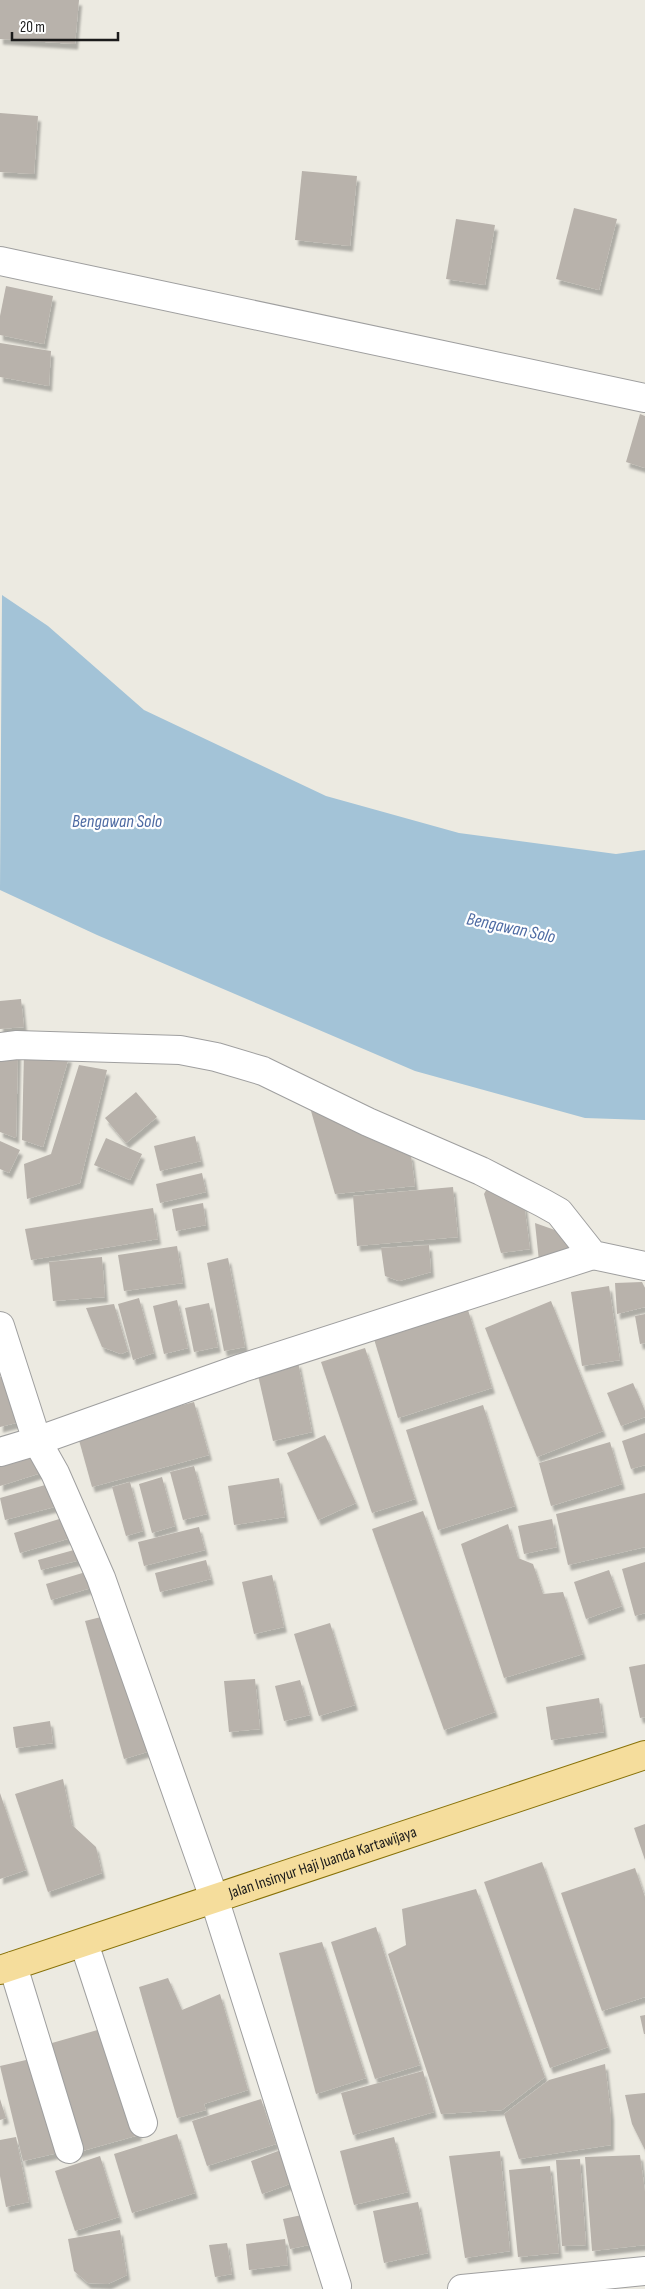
<svg xmlns="http://www.w3.org/2000/svg" width="645" height="2289" viewBox="0 0 645 2289" font-family="'Sofia Sans Condensed',sans-serif">
<style>
.water{fill:#a3c3d7}
.building{fill:#b8b2ab;filter:url(#shadow)}
.lines{fill:none;stroke-linecap:round;stroke-linejoin:round}
.minor-casing{stroke:#9f9f9f;stroke-width:30}
.primary-casing{stroke:#887209;stroke-width:30}
.minor{stroke:#fff;stroke-width:28}
.primary{stroke:#f5dd9c;stroke-width:28}
.labels{text-anchor:middle;dominant-baseline:central;stroke-width:4.5;stroke-linejoin:round;paint-order:stroke}
.street-label{font-size:16px;fill:#1b1b1b;stroke:#fff}
.water-label{font-size:18px;font-style:italic;fill:#4e6ba3;stroke:#fff}
</style>
<defs>
<filter id="shadow"><feDropShadow dx="3" dy="5.5" stdDeviation="1" flood-color="#0004"/></filter>
</defs>
<rect width="100%" height="100%" fill="#eceae1"/>
<!-- water -->
<path class="water" d="M2,595L48,626L144,710L326,796L459,833L616,854L645,850V1120L585,1118L415,1071L97,935L0,890Z"/>
<!-- building -->
<g class="building">
<path d="M0,0H79L75,44L0,39Z"/>
<path d="M0,113L38,116L34,174L0,172Z"/>
<path d="M302,171L357,176L350,246L295,240Z"/>
<path d="M574,208L617,219L599,290L556,279Z"/>
<path d="M456,219L495,225L485,285L446,279Z"/>
<path d="M6,286L53,296L44,344L0,335V316Z"/>
<path d="M0,343L51,351L49,386L0,377Z"/>
<path d="M640,414L645,416V468L626,462Z"/>
<path d="M21,999L24,1027L0,1029V1001Z"/>
<path d="M24,1051L69,1057L43,1147L22,1140Z"/>
<path d="M18,1052L16,1138L0,1132V1054Z"/>
<path d="M79,1065L107,1070L80,1183L27,1199L24,1164L51,1154Z"/>
<path d="M136,1092L157,1117L126,1143L105,1118Z"/>
<path d="M309,1104L411,1155L415,1186L335,1194Z"/>
<path d="M195,1136L201,1161L160,1171L154,1146Z"/>
<path d="M106,1138L142,1154L130,1180L94,1165Z"/>
<path d="M0,1141L20,1150L9,1173L0,1169Z"/>
<path d="M202,1173L206,1192L160,1203L156,1184Z"/>
<path d="M489,1185L524,1203L530,1249L501,1253L484,1194Z"/>
<path d="M453,1187L458,1237L357,1246L353,1196Z"/>
<path d="M203,1203L206,1225L176,1231L172,1209Z"/>
<path d="M153,1208L158,1239L31,1260L25,1229Z"/>
<path d="M535,1223L572,1236L569,1256L539,1261Z"/>
<path d="M429,1245L431,1272L399,1281L385,1276L381,1248Z"/>
<path d="M177,1246L183,1283L124,1291L118,1255Z"/>
<path d="M102,1257L105,1297L53,1301L49,1262Z"/>
<path d="M228,1258L245,1347L224,1351L207,1263Z"/>
<path d="M642,1282L645,1288V1307L617,1314L615,1283Z"/>
<path d="M609,1286L620,1360L582,1366L571,1292Z"/>
<path d="M139,1298L154,1353L133,1360L118,1304Z"/>
<path d="M177,1300L188,1348L164,1354L153,1306Z"/>
<path d="M551,1301L603,1431L537,1457L485,1328Z"/>
<path d="M209,1303L218,1347L194,1352L185,1308Z"/>
<path d="M114,1304L128,1351L121,1354L102,1347L86,1308Z"/>
<path d="M468,1310L492,1388L398,1418L374,1339Z"/>
<path d="M645,1314V1343L640,1344L635,1316Z"/>
<path d="M365,1348L415,1499L372,1513L321,1362Z"/>
<path d="M298,1362L312,1432L273,1441L257,1371Z"/>
<path d="M10,1374L24,1421L0,1427V1377Z"/>
<path d="M633,1383L645,1411V1417L621,1426L607,1393Z"/>
<path d="M194,1402L209,1455L92,1487L77,1433Z"/>
<path d="M483,1405L515,1506L438,1530L406,1430Z"/>
<path d="M645,1433V1465L631,1469L622,1441Z"/>
<path d="M325,1435L356,1503L318,1520L287,1453Z"/>
<path d="M610,1442L622,1484L551,1506L539,1463Z"/>
<path d="M37,1450L44,1472L0,1486V1461Z"/>
<path d="M194,1466L207,1514L183,1520L170,1472Z"/>
<path d="M162,1477L175,1526L152,1533L139,1484Z"/>
<path d="M279,1478L285,1517L234,1525L228,1486Z"/>
<path d="M130,1482L143,1531L126,1536L112,1487Z"/>
<path d="M52,1483L58,1506L5,1520L0,1498Z"/>
<path d="M645,1493V1547L568,1565L556,1514Z"/>
<path d="M423,1511L495,1712L444,1730L372,1529Z"/>
<path d="M69,1516L74,1537L20,1553L14,1533Z"/>
<path d="M552,1519L557,1547L524,1554L518,1526Z"/>
<path d="M508,1524L518,1558L533,1564L543,1594L563,1592L583,1654L504,1678L461,1544Z"/>
<path d="M199,1527L205,1550L144,1566L138,1542Z"/>
<path d="M81,1548L84,1559L41,1570L38,1560Z"/>
<path d="M206,1560L211,1579L160,1592L155,1573Z"/>
<path d="M645,1562V1613L635,1616L622,1569Z"/>
<path d="M609,1570L622,1606L586,1619L574,1582Z"/>
<path d="M89,1571L94,1587L51,1600L46,1584Z"/>
<path d="M272,1575L284,1627L254,1634L242,1582Z"/>
<path d="M109,1615L147,1752L124,1759L85,1621Z"/>
<path d="M330,1623L355,1705L319,1716L294,1634Z"/>
<path d="M645,1664V1717L640,1718L629,1667Z"/>
<path d="M255,1679L260,1729L229,1732L224,1681Z"/>
<path d="M300,1680L310,1715L284,1721L275,1686Z"/>
<path d="M599,1698L604,1732L551,1740L546,1707Z"/>
<path d="M50,1721L53,1743L16,1748L13,1727Z"/>
<path d="M63,1779L72,1825L96,1847L102,1873L48,1892L15,1794Z"/>
<path d="M0,1793L26,1870L0,1879Z"/>
<path d="M645,1824V1860L634,1828Z"/>
<path d="M542,1862L608,2047L550,2068L484,1882Z"/>
<path d="M635,1868L645,1897V1997L602,2011L561,1893Z"/>
<path d="M476,1889L545,2077L502,2110L441,2114L388,1954L406,1945L402,1909Z"/>
<path d="M376,1927L420,2065L375,2079L331,1942Z"/>
<path d="M322,1942L366,2078L316,2094L279,1953Z"/>
<path d="M168,1978L182,2010L220,1994L248,2090L204,2104L206,2110L177,2118L139,1987Z"/>
<path d="M645,2015V2034H644L640,2016Z"/>
<path d="M108,2027L139,2135L75,2153L45,2045Z"/>
<path d="M39,2057L62,2152L23,2161L0,2066Z"/>
<path d="M605,2064L611,2115V2145L519,2159L504,2114L549,2080Z"/>
<path d="M423,2071L434,2112L353,2135L341,2093Z"/>
<path d="M645,2093V2150L632,2124L625,2095Z"/>
<path d="M0,2099L6,2118L0,2120Z"/>
<path d="M261,2099L276,2144L207,2166L192,2121Z"/>
<path d="M177,2134L195,2193L132,2213L114,2154Z"/>
<path d="M16,2137L29,2202L6,2207L0,2176V2140Z"/>
<path d="M394,2137L408,2192L354,2205L340,2151Z"/>
<path d="M289,2147L301,2180L262,2194L251,2161Z"/>
<path d="M500,2151L510,2251L465,2258L449,2156Z"/>
<path d="M640,2155L645,2192V2245L592,2251L585,2157Z"/>
<path d="M100,2156L119,2217L75,2231L55,2171Z"/>
<path d="M580,2159L586,2245L562,2246L556,2160Z"/>
<path d="M550,2166L559,2253L518,2257L509,2170Z"/>
<path d="M418,2202L428,2253L384,2263L373,2211Z"/>
<path d="M311,2213L318,2243L290,2249L283,2219Z"/>
<path d="M120,2230L127,2275L108,2284L88,2283L74,2271L68,2239Z"/>
<path d="M285,2239L288,2265L249,2270L246,2244Z"/>
<path d="M227,2243L232,2274L215,2277L209,2245Z"/>
</g>
<g class="lines">
<defs>
<g id="minor">
<path d="M0,261L645,398"/>
<path d="M0,1047L17,1045L180,1050L216,1057L263,1071L368,1122L481,1171L543,1203L559,1212L593,1255L645,1266"/>
<path d="M0,1326L37,1441L55,1473L101,1578L214,1898L337,2286"/>
<path d="M0,1452L37,1441L242,1368L593,1255"/>
<path d="M84,1943L143,2123"/>
<path d="M13,1966L69,2149"/>
<path d="M462,2289L645,2271"/>
</g>
<g id="primary">
<path id="s1" d="M0,1970L645,1755"/>
</g>
</defs>
<!-- minor casing -->
<use href="#minor" class="minor-casing"/>
<!-- primary casing -->
<use href="#primary" class="primary-casing"/>
<!-- minor -->
<use href="#minor" class="minor"/>
<!-- primary -->
<use href="#primary" class="primary"/>
</g>
<g class="labels">
<!-- street labels -->
<g class="street-label">
<text stroke="none"><textPath href="#s1" startOffset="340">Jalan Insinyur Haji Juanda Kartawijaya</textPath></text>
</g>
<!-- water labels -->
<g class="water-label">
<text x="117" y="821">Bengawan Solo</text>
<text transform="translate(511 928) rotate(12)">Bengawan Solo</text>
</g>
</g>
<!-- scale -->
<path d="M12 32v8h106v-8" fill="none" stroke="#1b1b1b" stroke-width="2.5"/>
<text x="20" y="32" font-size="15" fill="#1b1b1b" stroke="#ffffff" stroke-width="4" paint-order="stroke">20 m</text>
</svg>
